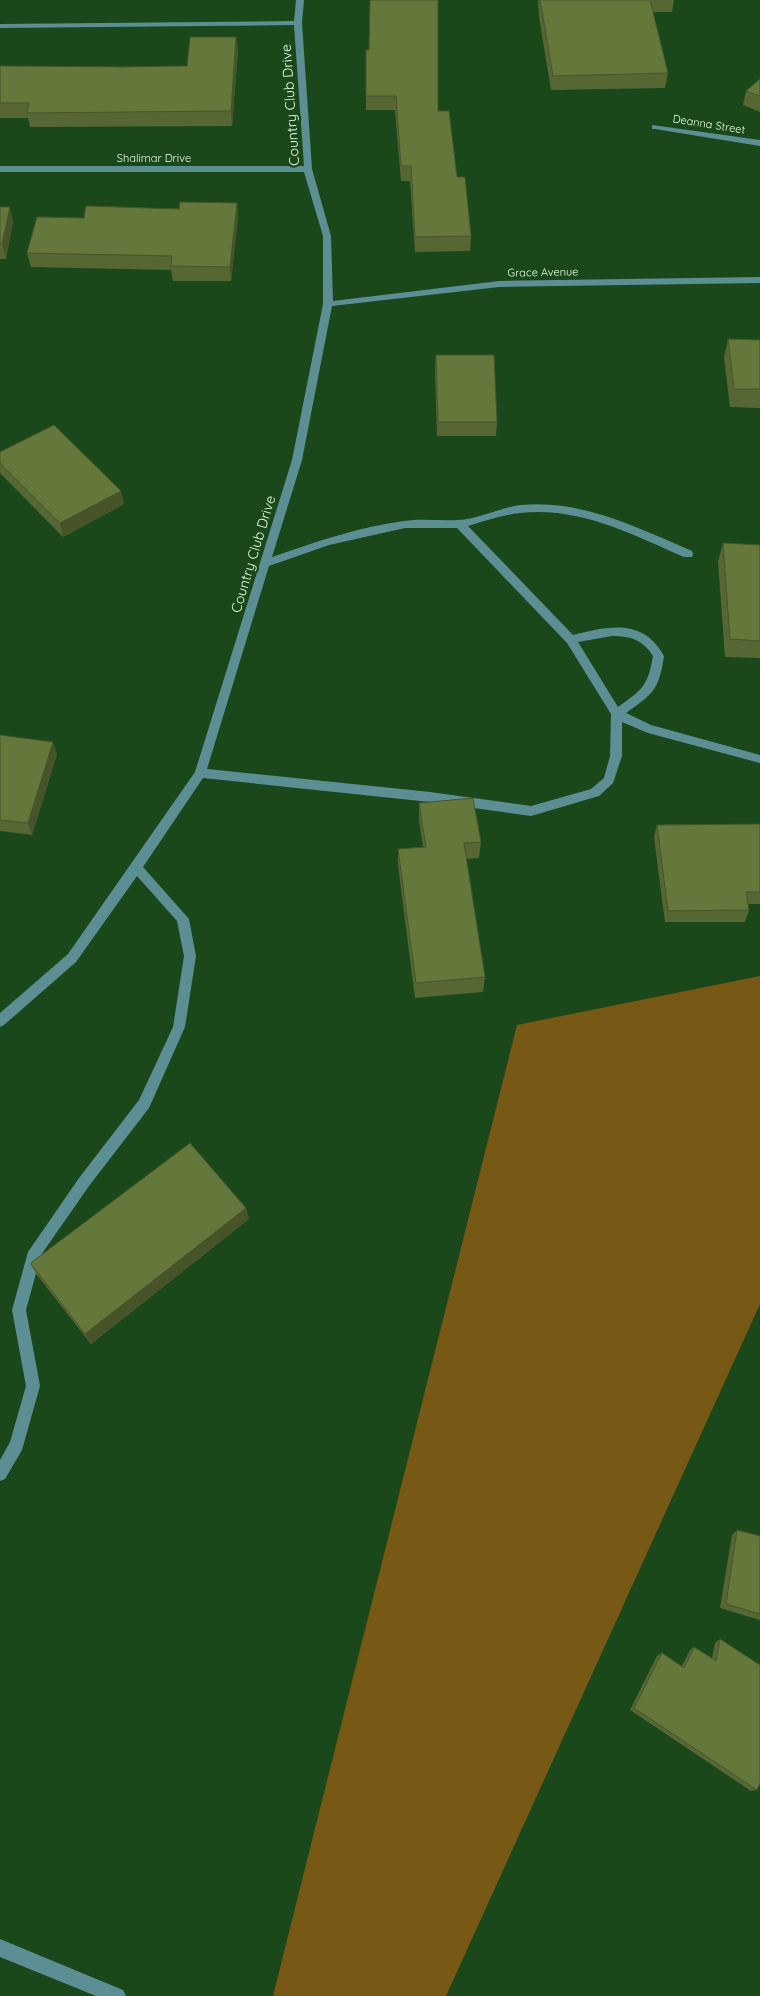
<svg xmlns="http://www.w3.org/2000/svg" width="760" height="1996" viewBox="0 0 760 1996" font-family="Quicksand,sans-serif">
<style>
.green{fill:#775915}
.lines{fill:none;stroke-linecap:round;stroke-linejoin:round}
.minor{fill:#5c8f94;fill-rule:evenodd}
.wall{fill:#576734}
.shaded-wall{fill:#47542a}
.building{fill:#65783c;stroke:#47542a}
.labels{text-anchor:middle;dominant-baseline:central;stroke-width:5;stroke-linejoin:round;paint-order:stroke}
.far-street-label{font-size:11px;fill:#e3fce1;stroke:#1b481b}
.street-label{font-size:14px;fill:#e3fce1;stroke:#1b481b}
</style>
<rect width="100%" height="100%" fill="#1b481b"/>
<!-- green -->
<path class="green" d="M760,976V1304L446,1996H273L517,1025Z"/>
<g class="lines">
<!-- minor -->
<g class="minor">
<path d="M296,0H304L302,23L312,169L331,236L333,301L499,281L760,277V283L499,287L332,306L302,460L272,557C315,542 359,527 404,521C422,518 440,521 458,520C479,519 499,508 521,505C581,499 638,528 692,551L693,554L692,557H684C632,534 578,506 520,513C502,515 485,521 468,526L573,635C609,626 643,618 664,656C659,690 653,694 626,713L651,725L760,755V763L648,733L622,722V756L613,783L599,796L531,816L430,802L203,778L143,867L189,919L196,956L185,1027L149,1108L89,1186L41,1255L26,1310L40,1386L22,1450L5,1479L0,1481V1460L10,1442L26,1386L12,1310L28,1252L79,1178L139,1100L173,1027L184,956L177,921L137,876L76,962L4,1025L0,1027V1013L68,954L195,772L292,460L323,304V236L304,172H0V166H304L294,25L0,28V24L294,21ZM405,528H457L567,643L611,714L610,756L604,778L591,789L531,806L430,792L207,769L269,566L329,545ZM612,636C631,636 643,640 653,656C648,686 642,690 618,707L578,642Z"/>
<path d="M652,125L760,140V146L655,129H652Z"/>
<path d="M0,1939L123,1990L126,1996H96L0,1957Z"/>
</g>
</g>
<!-- wall -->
<g class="wall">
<path d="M538,0H674L672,12H653L668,73L665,88L551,90L539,17Z"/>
<path d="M236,37L238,51L232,126L30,127L28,118H0V66L122,67L187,66Z"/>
<path d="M366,50L438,111L457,177L471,236L470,251L415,252L410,181H401L395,110H366Z"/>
<path d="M760,79V112L743,105L746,91Z"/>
<path d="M237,203L238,217L231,281H173L171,270L31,267L27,253L84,218Z"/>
<path d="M0,207L13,222L6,259H0Z"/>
<path d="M728,339L760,340V408L730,407L724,358Z"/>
<path d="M436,355L497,422L496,436H437L435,370Z"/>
<path d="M0,452L121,491L124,504L63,537L0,473Z"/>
<path d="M723,543L760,545V658L725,657L718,562Z"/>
<path d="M0,735L57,754L32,835L0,831Z"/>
<path d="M419,803L481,842L479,858L466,859L485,977L483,992L415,998L398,865V849L423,847L419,819Z"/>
<path d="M760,824V904H748L749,910L745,922H665L654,837L657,825Z"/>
<path d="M246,1208L249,1219L91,1344L37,1275L31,1264Z"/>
<path d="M737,1530L760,1536V1620L720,1608L732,1535Z"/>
<path d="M720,1639L757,1790L751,1791L630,1710L657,1656L662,1653L682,1666L690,1650L694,1647L712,1658L715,1643Z"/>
</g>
<!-- shaded-wall -->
<g class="shaded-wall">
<path d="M236,37L238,51L232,126L231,111Z"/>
<path d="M237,203L238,217L231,281L230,267Z"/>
<path d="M10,207L13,222L6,259L2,244Z"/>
<path d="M121,491L124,504L63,537L60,523Z"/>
<path d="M53,742L57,754L32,835L28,823Z"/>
<path d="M246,1208L249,1219L91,1344L85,1334Z"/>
</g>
<!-- building -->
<g class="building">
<path d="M370,0H438V111H449L457,177H465L471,236L415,237L411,166H401L396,96H366V50H369Z"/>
<path d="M540,0H650L668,73L553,76Z"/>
<path d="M190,37H236L231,111L27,113L29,103H0V66L122,67L187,66Z"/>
<path d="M760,79V96L746,91Z"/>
<path d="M180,202L237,203L230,267L171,266L172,256L27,253L37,217L84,218L86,206L179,209Z"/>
<path d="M0,207H10L2,244H0Z"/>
<path d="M728,339L760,340V389H734Z"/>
<path d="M436,355H494L497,422H438Z"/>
<path d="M54,425L121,491L60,523L0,463V452Z"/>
<path d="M723,543L760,545V641L730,639Z"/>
<path d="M0,735L53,742L28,823L0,820Z"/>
<path d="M473,798L481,842L464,843L485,977L416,983L398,849L426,847L419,803Z"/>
<path d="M760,824V892H746L749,910L668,911L657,825Z"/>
<path d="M190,1143L246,1208L85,1334L31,1264L32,1262Z"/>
<path d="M737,1530L760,1536V1614L726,1604Z"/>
<path d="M720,1639L760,1665V1783L757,1790L634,1708L662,1653L684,1668L694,1647L716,1661Z"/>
</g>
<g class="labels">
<!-- far-street labels -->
<g class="far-street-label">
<text transform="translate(709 124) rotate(9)">Deanna Street</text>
<text x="154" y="158">Shalimar Drive</text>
<text transform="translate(543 272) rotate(-1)">Grace Avenue</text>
</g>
<!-- street labels -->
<g class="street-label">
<text transform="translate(290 105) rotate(-94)">Country Club Drive</text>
<text transform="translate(253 554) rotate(-73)">Country Club Drive</text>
</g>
</g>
</svg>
